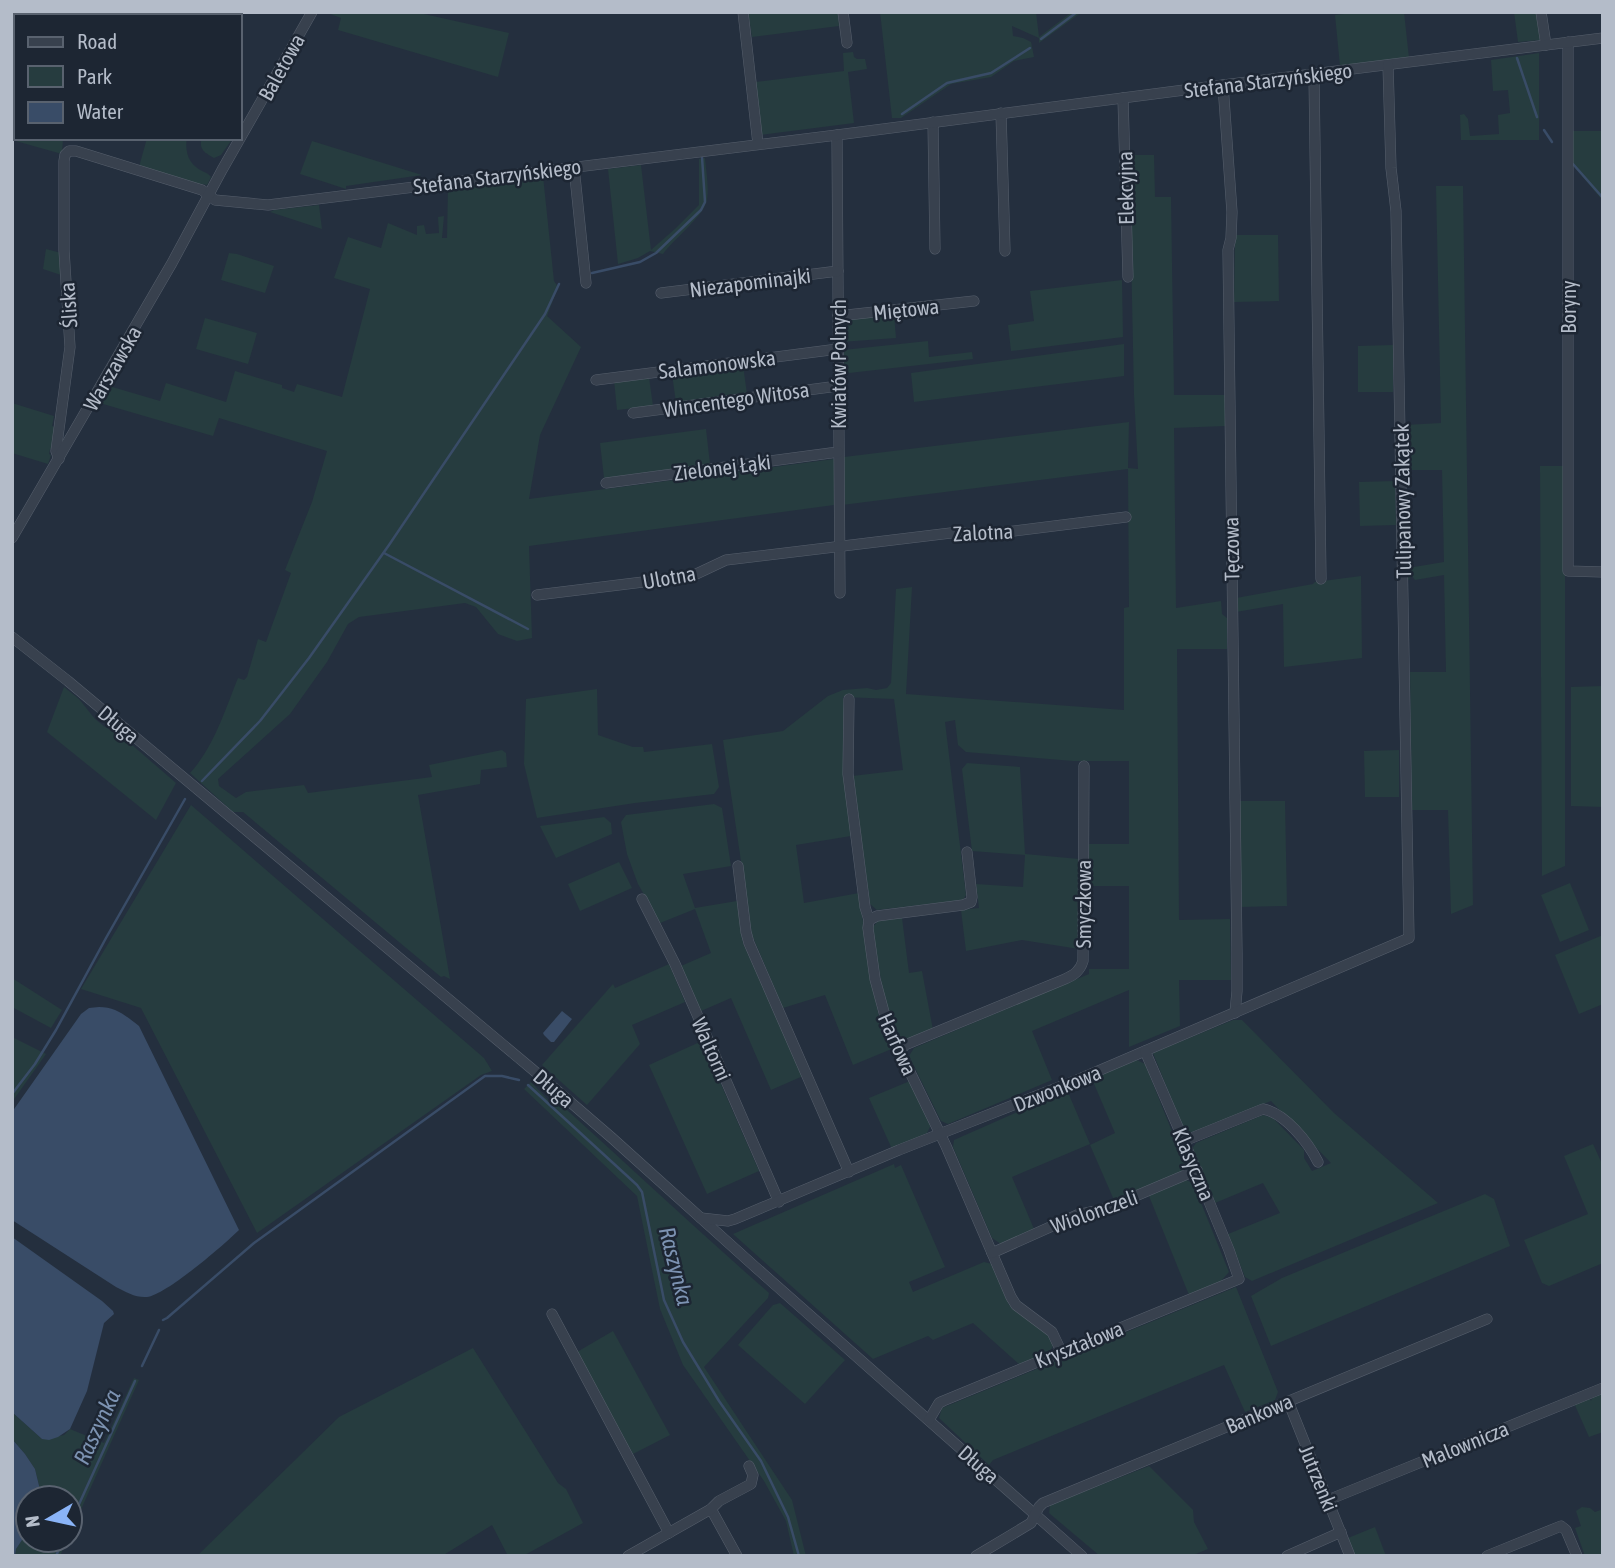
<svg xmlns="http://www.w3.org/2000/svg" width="1615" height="1568" viewBox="0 0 1615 1568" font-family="'Asap Condensed',sans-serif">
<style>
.green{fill:#263c3f}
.water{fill:#394c67}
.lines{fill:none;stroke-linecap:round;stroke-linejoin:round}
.stream{stroke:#394c67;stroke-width:2.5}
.minor-casing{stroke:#565f6c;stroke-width:11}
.minor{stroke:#38414e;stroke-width:10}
.labels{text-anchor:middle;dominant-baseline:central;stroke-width:5;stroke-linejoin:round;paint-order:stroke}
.street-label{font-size:21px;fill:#b4bcc9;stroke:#1d2633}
.water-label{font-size:23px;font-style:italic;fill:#7c92b1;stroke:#1d2633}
</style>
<rect width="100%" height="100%" fill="#242f3e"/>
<!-- green -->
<g class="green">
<path d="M325,12H415L509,33L498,77L338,30L341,18Z"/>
<path d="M748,12H838L839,26L752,37Z"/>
<path d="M880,12H1036L1039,37L1072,12H1082L1039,43V38L1012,26L1013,36L1023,38L1031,42L1034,57L1014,61L991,77L951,84L901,118H892Z"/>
<path d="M1361,12H1404L1409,58L1340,66L1335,15Z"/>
<path d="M1514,12H1537L1540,40L1518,42Z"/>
<path d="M12,52L16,53V138H63L62,154L12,140Z"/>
<path d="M853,52L854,57L857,59H865L867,69L848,72L854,123L761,135L755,82L844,71L843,53Z"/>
<path d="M1539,53V140H1461L1460,115L1464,114L1468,119L1470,136L1499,134L1498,115L1510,113L1508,90L1493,91L1491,60Z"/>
<path d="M1571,131H1603V201L1571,163Z"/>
<path d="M147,138H187C185,148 187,160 196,167C201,172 206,171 211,177L207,185L203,184L201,185L139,167Z"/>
<path d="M202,138H233L221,155L214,158C205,153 198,149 202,138Z"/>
<path d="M312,141L422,175L346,186V189L300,174Z"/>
<path d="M1129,155H1154L1155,197H1171L1174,395H1225V426L1174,428L1176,608L1221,601L1222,614L1227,618V649H1177L1179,920L1230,919L1231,980H1179L1180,1026L1129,1047V990L1032,1031L1052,1080L948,1124L941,1121L909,1056L914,1048L1089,974V969H1129V886H1089V844H1129V761H1073L966,752L958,745L955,720L945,722L966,895L963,900L877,910L870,904L855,789L852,776L903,770L894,699L843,697L845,726V779L851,836L796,845L804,903L859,893L871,980L879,1016L894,1048L853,1065L825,995L783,1008L752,935L723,740L783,731L828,696L843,690L867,688L876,690L887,688L891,683L896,589L912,587L906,694L1124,710V608L1129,607L1128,469L842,505L844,457L1129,422L1128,468L1138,469L1134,395Z"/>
<path d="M705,158C706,170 710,192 706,203C702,217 673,240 663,254L650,251L638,258L618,264L608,169L641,165L651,250L676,228L699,205V159Z"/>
<path d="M543,176L554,281L558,287L547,316L581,347L540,435L529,499L834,459V505L529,546L532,638L517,641L498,634L476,607L465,603L359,617L348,624L327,662L290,714L218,779L219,786L236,798L246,792L304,785L308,793L432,777L429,765L502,750L506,753L507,767L481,770L480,784L418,795L450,979L444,976L441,977L243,812H233L190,773C214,747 225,710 238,678L244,680L247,677L258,639L266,642L291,573L285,570L312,502L327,451L219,418L213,436L103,404L102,399L109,386L160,401L166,383L226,402L235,371L282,385V388L294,392L297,384L342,397L370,289L334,278L348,237L381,248L388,223L417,235V226L424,225L426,234L439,233L438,217L444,216L442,238H447L448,187Z"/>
<path d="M1436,186H1463L1473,905L1451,914L1448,810H1412L1410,672H1446L1444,575L1415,580L1412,576L1407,581V562L1414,567L1444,562L1442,470H1406L1405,425L1441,423Z"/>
<path d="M319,205L322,229L270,212L274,210Z"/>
<path d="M1235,235H1278L1279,301L1234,302Z"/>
<path d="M46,249L61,253V275L43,269Z"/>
<path d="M229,253L237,254L274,266L265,293L221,280Z"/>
<path d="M1122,280L1123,337L1011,351L1008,325L1034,321L1030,291Z"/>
<path d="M894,314L896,338L841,342V318Z"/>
<path d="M205,318L257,333L248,364L196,349Z"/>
<path d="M928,341L929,357L972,352L973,359L849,373L842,370L843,350Z"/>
<path d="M1124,344V376L914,402L911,373Z"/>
<path d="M1393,345V392H1358V346Z"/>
<path d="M743,365L747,394L676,403L672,374Z"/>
<path d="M649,377L653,406L617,410L614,380Z"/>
<path d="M12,403L54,416L52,426L57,428L53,449H50L49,454L51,455L48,464L12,453Z"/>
<path d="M706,429L710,464L604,478L600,443Z"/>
<path d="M1540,466H1563L1565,562V866L1542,876Z"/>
<path d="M1395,481L1396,525L1360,526L1359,482Z"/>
<path d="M1361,576L1362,658L1284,667L1283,604L1236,612V598L1313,584L1315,582Z"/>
<path d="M1603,686V807L1571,806V687Z"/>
<path d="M64,687L79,699L95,719L105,727L117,732L176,783L156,820L47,732Z"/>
<path d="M597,689L598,735L633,747H643L644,752L712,744L719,787L714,794L635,803L537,818L524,764L526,699Z"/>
<path d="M1399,750V797H1365L1364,751Z"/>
<path d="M967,763L1020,767L1025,854L1079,859V949L1022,940L966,951L961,910L979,908L976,884L1023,887L1025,855L972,851L962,769Z"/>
<path d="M1239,801H1285L1287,906L1240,907Z"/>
<path d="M714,804L722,808L731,866L683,874L695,908L737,901L743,943L803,1076L771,1090L731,998L701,1011L681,966L711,953L695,909L660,923L638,884L627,854L621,822L626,815Z"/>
<path d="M191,805L484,1058L492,1071L481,1075L257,1233L141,1008L81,989Z"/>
<path d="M604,817L611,823L612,834L556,858L540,826Z"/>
<path d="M619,862L632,888L580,911L568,884Z"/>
<path d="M1570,883L1589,930L1560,942L1541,895Z"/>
<path d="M902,918L909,973L922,971L933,1030L909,1040L900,1037L885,1003L872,928L878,921Z"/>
<path d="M1603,935V1004L1579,1014L1555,955Z"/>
<path d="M669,964L685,1002L632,1025L640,1044L587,1105L542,1065L613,984L615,988Z"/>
<path d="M12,978L62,1010L51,1028L12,1007Z"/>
<path d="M1233,1020H1242L1334,1113L1438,1203L1252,1281L1245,1277L1228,1234L1280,1213L1263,1183L1215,1203L1192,1149L1196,1143L1263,1115L1273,1118L1304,1150V1158L1312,1171L1331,1163L1271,1101L1192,1133L1184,1130L1153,1053Z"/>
<path d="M12,1037L46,1054L12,1102Z"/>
<path d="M702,1041L759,1171L707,1194L649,1065Z"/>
<path d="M1137,1060L1145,1064L1185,1164L1183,1171L1114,1200L1090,1145L1115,1133L1092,1079Z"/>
<path d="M910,1081L931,1125L927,1133L892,1149L869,1098Z"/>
<path d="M531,1082L549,1101H557C628,1165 697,1230 769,1293L768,1298L704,1367L792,1500L806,1556H794L786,1521L764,1481L683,1365L660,1309L637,1196L524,1089Z"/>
<path d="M1067,1090L1090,1144L1012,1177L1034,1229L1001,1244L992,1238L953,1147L954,1140Z"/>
<path d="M1593,1144L1603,1166V1263L1549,1286L1542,1283L1524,1240L1588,1214L1564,1156Z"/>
<path d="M894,1164L895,1168L901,1165L945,1267L909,1282L913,1292L984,1262L992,1264L1009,1305L1049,1335L1053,1346L1049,1353L1020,1365L973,1323L933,1340L928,1336L873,1359L733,1234Z"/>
<path d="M1186,1180L1193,1183L1229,1272L1220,1282L1189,1295L1149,1196Z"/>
<path d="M1485,1194L1494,1199L1510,1246L1271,1346L1251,1296L1282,1278Z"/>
<path d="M1236,1287L1278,1392L1275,1400L1245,1412L1224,1365L993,1460L989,1465L939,1418L942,1408Z"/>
<path d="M780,1303L845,1360L805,1404L738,1345L773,1305Z"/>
<path d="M613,1331L670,1435L633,1454L577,1352Z"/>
<path d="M473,1348L558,1483L566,1489L583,1523L523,1556H508L492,1525L442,1556H197L339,1417Z"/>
<path d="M134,1378L139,1380L70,1534V1498H42L35,1469L25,1454L12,1439V1412L42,1439L64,1435L70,1429L104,1443Z"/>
<path d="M1603,1391V1432L1589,1437L1574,1403L1589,1397L1591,1401L1594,1394Z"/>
<path d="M1149,1466L1193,1510L1194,1522L1208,1549L1191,1556H1100L1049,1513L1050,1505Z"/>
<path d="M1582,1507L1590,1508L1595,1512L1603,1509V1556H1585L1575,1528L1581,1526L1576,1511Z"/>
<path d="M1375,1527L1386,1556H1355L1348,1538Z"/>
<path d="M28,1531V1540H67L60,1556H15L16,1549Z"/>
</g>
<!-- water -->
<g class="water">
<path d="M99,1007C116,1007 126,1016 139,1026L239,1230C225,1244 166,1295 147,1297C136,1298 126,1292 116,1287L12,1220V1112L81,1014L89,1008Z"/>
<path d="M562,1011L572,1019L554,1042H551L544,1035L543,1033Z"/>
<path d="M12,1237L102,1301L113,1311L114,1314L104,1323L87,1391L70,1429L58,1437L49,1440L42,1439L12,1412Z"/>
<path d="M12,1439L25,1454L35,1469L42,1498H28V1531L16,1549L15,1556H12Z"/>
</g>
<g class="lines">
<!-- stream -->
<g class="stream">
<path d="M1041,39L1077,12"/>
<path d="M1517,58L1537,117"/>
<path d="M902,114L947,83L991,73L1030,48"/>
<path d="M1544,130L1552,142"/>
<path d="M1573,164L1603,198"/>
<path d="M592,273L640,262L656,253L701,210L705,202L702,157"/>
<path d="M384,553L528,629"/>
<path d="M202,781L260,721L309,658L389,545L545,314L559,284"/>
<path d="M528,1085L637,1185L642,1192L664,1300L683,1342L719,1401L761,1461L788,1517L799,1556"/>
<path d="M12,1094L35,1064L56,1030L106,938L185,799"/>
<path d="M163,1320L167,1318L254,1243L485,1076H502L519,1080"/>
<path d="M142,1366L159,1330"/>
<path d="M70,1524L135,1381"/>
<path d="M56,1556L63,1540"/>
</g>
<defs>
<g id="minor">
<path d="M743,12L758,144"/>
<path d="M843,12L847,43"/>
<path d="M1541,12L1546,45"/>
<path d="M1568,42V571L1603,572"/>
<path d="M1314,75L1321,579"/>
<path d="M1223,85L1232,212L1231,238L1228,250L1237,953V991L1235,1013"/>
<path d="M1123,98L1128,277"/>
<path d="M1001,113L1005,251"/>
<path d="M933,122L935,249"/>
<path d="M837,135L840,593"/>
<path d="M574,167L586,283"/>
<path d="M661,293L838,271"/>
<path d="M838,316L974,301"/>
<path d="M596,380L838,349"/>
<path d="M633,413L838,386"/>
<path d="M59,459L56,451L70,347L64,250V161L65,155L69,151H76L202,190L215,200L268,205L837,135L1223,85L1603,38"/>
<path d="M606,483L838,452"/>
<path d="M12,538L172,263L222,170L312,12"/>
<path d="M537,595L692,576L726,560L959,532L982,535L1126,517"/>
<path d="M12,637L68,681L532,1069L612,1138L753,1265L1082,1556"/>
<path d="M849,699L848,774L865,907L869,920L868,928L875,979L888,1027L946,1146L1011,1297L1016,1305L1052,1332L1061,1351"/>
<path d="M738,866L746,932L749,943L849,1172"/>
<path d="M642,899L675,964L779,1202"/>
<path d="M869,920L877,916L963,905L971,902L972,897L967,852"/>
<path d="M900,1051L905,1045L1065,979C1074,975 1080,971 1083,961L1084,766"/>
<path d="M1184,1141L1263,1109C1285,1113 1308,1142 1318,1162"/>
<path d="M701,1218L728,1221L735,1219L899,1150L1077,1080L1409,938L1396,211L1391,168L1388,65"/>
<path d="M992,1253L1077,1215L1105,1209L1197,1170"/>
<path d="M552,1314L669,1533"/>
<path d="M1288,1401L1350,1556"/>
<path d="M929,1420L939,1403L943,1401L1239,1279L1229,1250L1184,1141L1145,1051"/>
<path d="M1328,1500L1603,1388"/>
<path d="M711,1509L737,1556"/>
<path d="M628,1556L711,1509L719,1501L751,1484L753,1475L749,1466"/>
<path d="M976,1556L1031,1523L1039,1507L1043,1503L1487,1319"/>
<path d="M1287,1556L1341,1532"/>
<path d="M1487,1556L1561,1526L1566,1530L1577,1556"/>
</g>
</defs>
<!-- minor casing -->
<use href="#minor" class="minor-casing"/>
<!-- minor -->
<use href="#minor" class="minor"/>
</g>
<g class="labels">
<!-- street labels -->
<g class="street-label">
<text transform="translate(281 67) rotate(-61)">Baletowa</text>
<text transform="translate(1268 80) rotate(-7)">Stefana Starzyńskiego</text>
<text transform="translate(497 176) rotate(-7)">Stefana Starzyńskiego</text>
<text transform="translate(1125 188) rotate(-91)">Elekcyjna</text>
<text transform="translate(750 282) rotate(-7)">Niezapominajki</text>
<text transform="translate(68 305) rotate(-94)">Śliska</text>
<text transform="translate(1568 307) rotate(-90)">Boryny</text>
<text transform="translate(906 309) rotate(-6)">Miętowa</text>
<text transform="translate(717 364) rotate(-7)">Salamonowska</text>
<text transform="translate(838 364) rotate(-90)">Kwiatów Polnych</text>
<text transform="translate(112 368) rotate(-60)">Warszawska</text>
<text transform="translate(736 399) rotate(-8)">Wincentego Witosa</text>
<text transform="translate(722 467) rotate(-7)">Zielonej Łąki</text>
<text transform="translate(1402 501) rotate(-91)">Tulipanowy Zakątek</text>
<text transform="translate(983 532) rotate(-3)">Zalotna</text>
<text transform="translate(1231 549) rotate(-91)">Tęczowa</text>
<text transform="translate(669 577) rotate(-10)">Ulotna</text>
<text transform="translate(119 724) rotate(40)">Długa</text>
<text transform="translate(1083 904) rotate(-90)">Smyczkowa</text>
<text transform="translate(898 1044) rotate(66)">Harfowa</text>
<text transform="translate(712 1049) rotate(66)">Waltorni</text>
<text transform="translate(554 1088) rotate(41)">Długa</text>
<text transform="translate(1057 1088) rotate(-22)">Dzwonkowa</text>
<text transform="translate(1194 1164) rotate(67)">Klasyczna</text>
<text transform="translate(1094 1211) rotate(-20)">Wiolonczeli</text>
<text transform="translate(1079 1344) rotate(-22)">Kryształowa</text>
<text transform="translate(1259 1413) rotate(-23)">Bankowa</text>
<text transform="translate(1465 1444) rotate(-22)">Malownicza</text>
<text transform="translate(979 1464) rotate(41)">Długa</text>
<text transform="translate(1319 1478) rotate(68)">Jutrzenki</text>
</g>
<!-- water labels -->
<g class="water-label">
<text transform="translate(676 1266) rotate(76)">Raszynka</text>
<text transform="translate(97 1427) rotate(-65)">Raszynka</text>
</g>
</g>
<!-- border -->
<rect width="1615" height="1568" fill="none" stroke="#b4bcc9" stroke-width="28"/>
<!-- legend -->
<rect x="14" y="14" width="228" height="126" fill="#1d2633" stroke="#59626f" stroke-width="2"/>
<rect x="28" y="37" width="35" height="10" fill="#38414e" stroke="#59626f" stroke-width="2"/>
<text x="77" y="49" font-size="21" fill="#b4bcc9">Road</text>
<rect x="28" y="66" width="35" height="21" fill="#263c3f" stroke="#59626f" stroke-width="2"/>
<text x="77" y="84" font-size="21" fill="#b4bcc9">Park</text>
<rect x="28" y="102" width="35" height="21" fill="#394c67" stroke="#59626f" stroke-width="2"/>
<text x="77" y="119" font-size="21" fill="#b4bcc9">Water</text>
<!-- north arrow -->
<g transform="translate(49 1519) rotate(261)"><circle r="33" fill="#1d2633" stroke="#59626f" stroke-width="2"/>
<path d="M0-5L12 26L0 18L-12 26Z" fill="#8ab4f8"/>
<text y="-10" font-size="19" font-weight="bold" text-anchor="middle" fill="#b4bcc9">N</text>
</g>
</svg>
